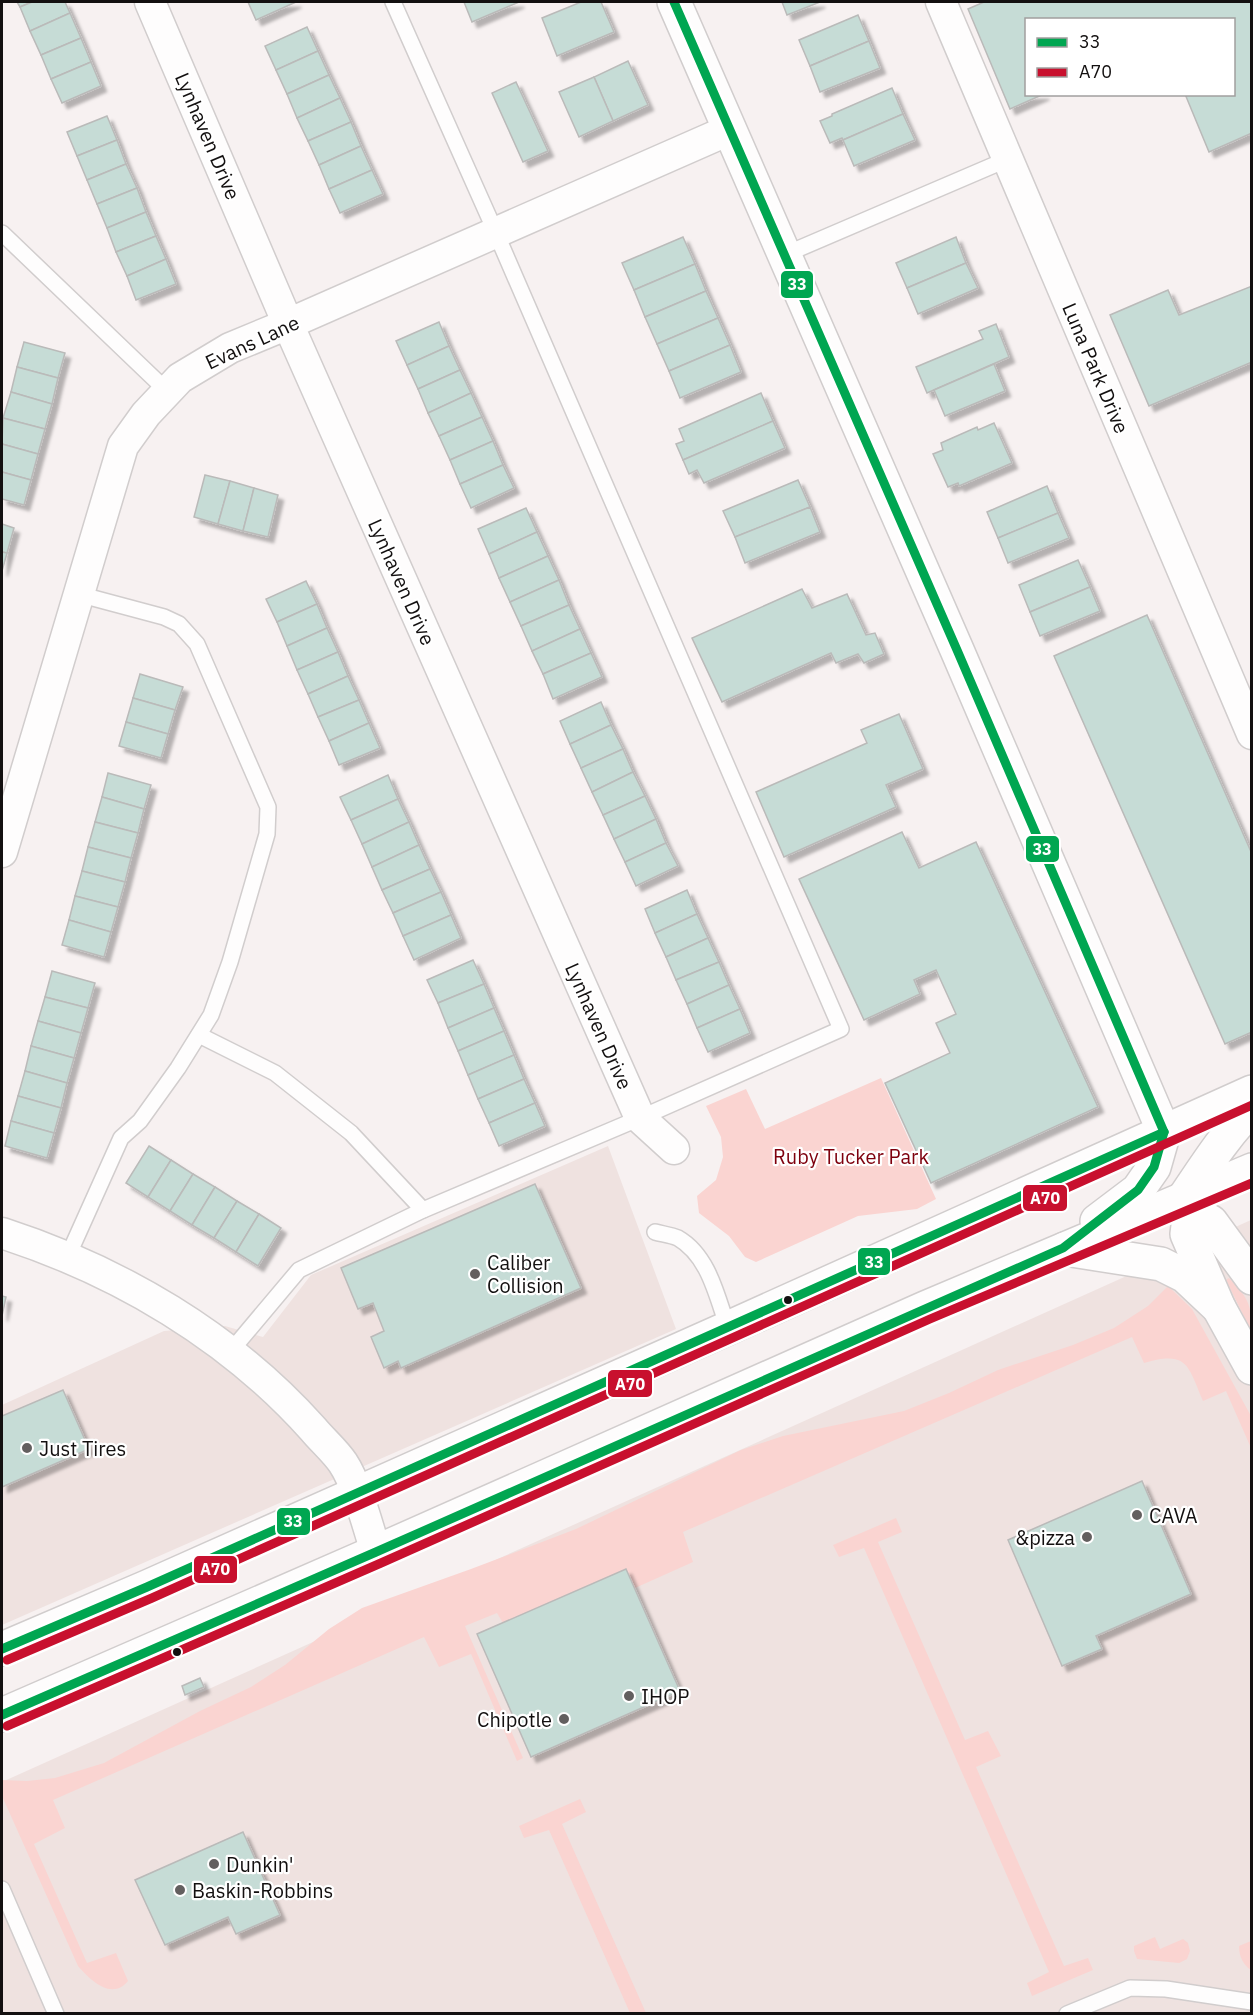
<svg xmlns="http://www.w3.org/2000/svg" width="1253" height="2015" viewBox="0 0 1253 2015" font-family="'IBM Plex Sans',sans-serif">
<style>
.built{fill:#efe2e0}
.green{fill:#fad4d1}
.building{fill:#c6dcd6;stroke:#babab9;stroke-width:1.5;filter:url(#shadow)}
.lines{fill:none;stroke-linecap:round;stroke-linejoin:round}
.service-casing{stroke:#d1cdcd;stroke-width:18}
.minor-casing{stroke:#d1cdcd;stroke-width:33}
.tertiary-casing{stroke:#d1cdcd;stroke-width:36}
.trunk-casing{stroke:#d1cdcd;stroke-width:36}
.service{stroke:#fefdfd;stroke-width:15}
.minor{stroke:#fefdfd;stroke-width:30}
.tertiary{stroke:#fefdfd;stroke-width:33}
.trunk{stroke:#fefdfd;stroke-width:33}
.bus-1-casing{stroke:#fff;stroke-width:14}
.bus-2-casing{stroke:#fff;stroke-width:14}
.bus-1{stroke:#00a651;stroke-width:9}
.bus-2{stroke:#c8102e;stroke-width:9}
.poi-dot{fill:#635f5f;stroke:#fff;stroke-width:2}
.bus-dot{fill:#131010;stroke:#fff;stroke-width:2}
.labels{text-anchor:middle;dominant-baseline:central;stroke-width:4.5;stroke-linejoin:round;paint-order:stroke}
.street-label{font-size:20px;fill:#131010;stroke:#fff}
.park-label{font-size:20px;fill:#7e000d;stroke:#fff}
.poi-label{font-size:20px;fill:#131010;stroke:#fff;text-anchor:start}
.line-badge{stroke:#fff;stroke-width:2}
.badge-label{font-size:16px;text-anchor:middle;font-weight:bold;fill:#fff}
</style>
<defs>
<filter id="shadow"><feDropShadow dx="5.5" dy="5.5" stdDeviation="1.5" flood-color="#0004"/></filter>
</defs>
<rect width="100%" height="100%" fill="#f7f1f1"/>
<!-- built -->
<g class="built">
<path d="M608,1146L676,1329L2,1625V1405L164,1331L225,1326L263,1337L311,1275Z"/>
<path d="M1251,1220V2013H2V1782Z"/>
</g>
<!-- green -->
<g class="green">
<path d="M881,1078L936,1199L917,1209L858,1216L756,1262L745,1257L729,1236L699,1213L697,1196L716,1180L723,1157L721,1137L706,1106L746,1089L765,1129Z"/>
<path d="M1229,1278C1248,1298 1252,1304 1251,1331L1226,1280Z"/>
<path d="M1168,1286L1192,1309L1251,1416V1448L1226,1391L1203,1401C1188,1366 1188,1350 1144,1363L1132,1337L683,1532L693,1562L635,1588L626,1569L503,1623L497,1613L465,1626L523,1758L517,1761L471,1654L439,1667L424,1637L53,1800L65,1828L34,1844L87,1963L116,1953L128,1981C112,2001 90,1980 78,1966L2,1796V1780L27,1781L55,1778L104,1763L200,1711L251,1687L285,1665L329,1629L362,1608L471,1569L576,1529L741,1450L783,1436L904,1411L949,1393L998,1370L1073,1345L1114,1328L1148,1306Z"/>
<path d="M896,1518L902,1532L878,1542L965,1740L988,1731L1001,1756L976,1767L1064,1966L1088,1958L1093,1970L1032,1996L1027,1983L1049,1972L864,1548L839,1557L833,1545Z"/>
<path d="M580,1799L586,1812L562,1824L646,2013H630L549,1830L524,1838L519,1826Z"/>
<path d="M1155,1937L1160,1949L1183,1939L1188,1943L1190,1951L1187,1959L1179,1963L1137,1959L1134,1951V1946Z"/>
<path d="M1251,1941V1970C1243,1965 1239,1956 1239,1946Z"/>
</g>
<!-- building -->
<g class="building">
<path d="M17,2H32L20,7Z"/>
<path d="M32,2H65L70,13L30,31L20,7Z"/>
<path d="M248,2H296L256,20Z"/>
<path d="M464,2H519L472,22Z"/>
<path d="M581,2H601L614,32L557,56L542,18Z"/>
<path d="M782,2H820L787,15Z"/>
<path d="M984,2H1252V133L1209,152L1185,94H1234V20H1026V94H1044L1010,109L968,9Z"/>
<path d="M70,13L81,38L41,55L30,31Z"/>
<path d="M858,15L869,41L810,66L799,40Z"/>
<path d="M307,27L318,51L276,70L265,46Z"/>
<path d="M81,38L91,62L51,79L41,55Z"/>
<path d="M869,41L880,68L820,92L810,66Z"/>
<path d="M318,51L329,75L287,94L276,70Z"/>
<path d="M628,61L648,105L613,121L594,77Z"/>
<path d="M91,62L101,86L62,103L51,79Z"/>
<path d="M329,75L340,98L297,118L287,94Z"/>
<path d="M594,77L613,121L579,137L559,92Z"/>
<path d="M516,82L548,151L523,162L492,93Z"/>
<path d="M892,88L903,114L843,140L842,138L830,143L820,121L832,116V114Z"/>
<path d="M340,98L351,122L308,141L297,118Z"/>
<path d="M903,114L915,140L854,166L843,140Z"/>
<path d="M107,116L117,140L77,156L67,132Z"/>
<path d="M351,122L361,146L319,165L308,141Z"/>
<path d="M117,140L126,164L87,180L77,156Z"/>
<path d="M361,146L372,170L329,189L319,165Z"/>
<path d="M126,164L137,188L97,204L87,180Z"/>
<path d="M372,170L383,194L340,213L329,189Z"/>
<path d="M137,188L146,212L107,228L97,204Z"/>
<path d="M146,212L156,236L116,252L107,228Z"/>
<path d="M156,236L166,259L127,276L116,252Z"/>
<path d="M683,237L695,264L634,290L622,263Z"/>
<path d="M956,237L966,263L907,288L896,263Z"/>
<path d="M166,259L176,284L136,300L127,276Z"/>
<path d="M966,263L978,288L918,314L907,288Z"/>
<path d="M695,264L706,291L645,317L634,290Z"/>
<path d="M1252,286V362L1149,406L1110,315L1168,290L1179,315Z"/>
<path d="M706,291L718,318L657,344L645,317Z"/>
<path d="M718,318L730,345L669,371L657,344Z"/>
<path d="M439,322L449,346L407,365L396,341Z"/>
<path d="M996,324L1009,357L927,393L916,367L983,339L979,331Z"/>
<path d="M24,342L65,353L58,378L17,367Z"/>
<path d="M730,345L741,372L680,398L669,371Z"/>
<path d="M449,346L460,370L418,389L407,365Z"/>
<path d="M994,364L1005,391L945,416L934,390Z"/>
<path d="M17,367L58,378L52,404L11,392Z"/>
<path d="M460,370L471,393L428,413L418,389Z"/>
<path d="M11,392L52,404L45,429L3,418Z"/>
<path d="M471,393L482,417L439,436L428,413Z"/>
<path d="M761,393L773,421L683,460L676,444L684,441L679,429Z"/>
<path d="M482,417L493,441L450,460L439,436Z"/>
<path d="M3,418L45,429L38,454L2,444Z"/>
<path d="M773,421L785,448L704,483L697,470L689,474L683,460Z"/>
<path d="M994,423L1012,463L959,486L958,483L948,487L933,454L943,450L941,443L977,427L978,430Z"/>
<path d="M493,441L503,465L460,484L450,460Z"/>
<path d="M2,444L38,454L31,480L2,472Z"/>
<path d="M503,465L514,488L471,508L460,484Z"/>
<path d="M2,472L31,480L24,505L2,499Z"/>
<path d="M205,475L230,481L218,524L194,517Z"/>
<path d="M798,480L810,507L735,537L723,511Z"/>
<path d="M230,481L254,488L243,531L218,524Z"/>
<path d="M1047,486L1058,513L998,538L987,512Z"/>
<path d="M254,488L278,495L268,537L243,531Z"/>
<path d="M810,507L820,532L745,563L735,537Z"/>
<path d="M526,508L537,532L489,554L478,529Z"/>
<path d="M1058,513L1069,538L1008,563L998,538Z"/>
<path d="M2,524L14,528L7,553L2,552Z"/>
<path d="M537,532L548,556L499,578L489,554Z"/>
<path d="M2,552L7,553L2,571Z"/>
<path d="M548,556L559,580L510,602L499,578Z"/>
<path d="M1078,560L1090,587L1030,612L1019,585Z"/>
<path d="M559,580L569,605L521,626L510,602Z"/>
<path d="M306,581L317,604L277,622L266,599Z"/>
<path d="M1090,587L1100,611L1040,636L1030,612Z"/>
<path d="M802,589L812,608L847,594L866,635L875,633L884,654L864,663L858,654L836,663L831,653L722,702L692,638Z"/>
<path d="M317,604L327,628L287,646L277,622Z"/>
<path d="M569,605L580,629L532,651L521,626Z"/>
<path d="M1147,615L1252,854V1032L1225,1044L1054,656Z"/>
<path d="M327,628L338,652L297,670L287,646Z"/>
<path d="M580,629L591,653L543,674L532,651Z"/>
<path d="M338,652L348,676L308,694L297,670Z"/>
<path d="M591,653L602,677L553,699L543,674Z"/>
<path d="M140,674L183,687L175,710L133,698Z"/>
<path d="M348,676L359,700L318,717L308,694Z"/>
<path d="M133,698L175,710L168,734L126,722Z"/>
<path d="M359,700L369,723L329,741L318,717Z"/>
<path d="M601,702L611,725L570,744L560,721Z"/>
<path d="M899,714L923,769L886,785L896,807L784,857L756,792L867,743L861,730Z"/>
<path d="M126,722L168,734L161,758L119,746Z"/>
<path d="M369,723L380,748L339,765L329,741Z"/>
<path d="M611,725L623,749L581,768L570,744Z"/>
<path d="M623,749L633,772L592,792L581,768Z"/>
<path d="M633,772L645,796L603,815L592,792Z"/>
<path d="M108,773L151,785L144,809L102,797Z"/>
<path d="M388,775L398,799L351,820L340,797Z"/>
<path d="M645,796L656,819L614,839L603,815Z"/>
<path d="M102,797L144,809L138,833L95,822Z"/>
<path d="M398,799L409,822L362,844L351,820Z"/>
<path d="M656,819L666,843L625,862L614,839Z"/>
<path d="M95,822L138,833L131,858L88,847Z"/>
<path d="M409,822L419,845L372,867L362,844Z"/>
<path d="M902,832L919,868L976,842L1098,1107L931,1183L885,1083L950,1053L936,1023L956,1014L936,970L914,980L920,994L864,1020L799,879Z"/>
<path d="M666,843L678,866L636,886L625,862Z"/>
<path d="M419,845L430,869L382,890L372,867Z"/>
<path d="M88,847L131,858L125,882L82,871Z"/>
<path d="M430,869L441,892L393,913L382,890Z"/>
<path d="M82,871L125,882L118,907L75,896Z"/>
<path d="M687,890L697,914L655,933L645,909Z"/>
<path d="M441,892L451,915L403,936L393,913Z"/>
<path d="M75,896L118,907L111,932L69,920Z"/>
<path d="M697,914L708,938L666,957L655,933Z"/>
<path d="M451,915L461,938L414,960L403,936Z"/>
<path d="M69,920L111,932L104,957L62,945Z"/>
<path d="M708,938L719,962L676,980L666,957Z"/>
<path d="M473,960L484,984L438,1003L427,980Z"/>
<path d="M719,962L729,985L687,1004L676,980Z"/>
<path d="M52,971L95,983L88,1008L45,997Z"/>
<path d="M484,984L494,1008L448,1028L438,1003Z"/>
<path d="M729,985L740,1009L697,1028L687,1004Z"/>
<path d="M45,997L88,1008L81,1033L38,1021Z"/>
<path d="M494,1008L504,1031L458,1051L448,1028Z"/>
<path d="M740,1009L750,1033L708,1052L697,1028Z"/>
<path d="M38,1021L81,1033L74,1058L31,1046Z"/>
<path d="M504,1031L514,1055L468,1075L458,1051Z"/>
<path d="M31,1046L74,1058L67,1083L25,1071Z"/>
<path d="M514,1055L524,1079L478,1099L468,1075Z"/>
<path d="M25,1071L67,1083L61,1108L18,1096Z"/>
<path d="M524,1079L535,1103L489,1123L478,1099Z"/>
<path d="M18,1096L61,1108L54,1133L11,1121Z"/>
<path d="M535,1103L545,1126L499,1146L489,1123Z"/>
<path d="M11,1121L54,1133L47,1158L5,1146Z"/>
<path d="M149,1146L171,1160L148,1197L126,1183Z"/>
<path d="M171,1160L193,1174L170,1211L148,1197Z"/>
<path d="M193,1174L215,1187L192,1225L170,1211Z"/>
<path d="M535,1184L581,1288L401,1368L398,1361L384,1368L371,1337L384,1331L373,1303L358,1309L341,1268Z"/>
<path d="M215,1187L237,1201L214,1238L192,1225Z"/>
<path d="M237,1201L259,1214L236,1252L214,1238Z"/>
<path d="M259,1214L281,1228L258,1266L236,1252Z"/>
<path d="M2,1296L6,1297L2,1316Z"/>
<path d="M63,1390L89,1449L2,1487V1416Z"/>
<path d="M1142,1481L1191,1594L1096,1636L1102,1649L1062,1666L1008,1540Z"/>
<path d="M626,1569L680,1691L531,1757L477,1634Z"/>
<path d="M200,1678L204,1687L185,1695L182,1686Z"/>
<path d="M243,1832L280,1915L236,1934L228,1917L165,1945L135,1880Z"/>
</g>
<g class="lines">
<defs>
<g id="service">
<path d="M2,233L167,391"/>
<path d="M784,255L1008,159"/>
<path d="M199,1035L275,1073L351,1133L423,1210"/>
<path d="M655,1232C662,1234 671,1235 678,1238C709,1256 717,1297 728,1328"/>
<path d="M68,1256L121,1138L140,1121L178,1068L211,1015L230,962L267,834L268,807L197,644L179,624L164,617L78,594"/>
<path d="M230,1352L299,1270L423,1210L640,1118L841,1029L496,233L393,2"/>
<path d="M2,1889L56,2014"/>
<path d="M1067,2014L1130,1988L1166,1989L1252,2002"/>
</g>
<g id="minor">
<path d="M150,2L288,324L640,1118L674,1149"/>
<path d="M941,2L1252,734"/>
<path d="M2,852L123,446L146,414L180,378L230,348L288,324L729,130"/>
<path d="M2,1233C119,1271 230,1336 313,1429C322,1440 335,1451 343,1463C357,1484 368,1527 376,1552"/>
</g>
<g id="tertiary">
<path d="M674,2L957,650L1164,1132"/>
<path d="M1184,1198L1190,1210L1211,1222L1252,1278"/>
<path d="M1190,1210L1187,1234L1219,1308L1252,1368"/>
</g>
<g id="trunk">
<path d="M1184,1198C1205,1167 1225,1135 1252,1108"/>
<path d="M1097,1221L1138,1190L1154,1167L1164,1132"/>
<path d="M1065,1249L1161,1264L1185,1276L1219,1308"/>
<path d="M2,1649L147,1587L728,1328L1252,1092"/>
<path d="M2,1715L376,1552L925,1308L1252,1170"/>
</g>
</defs>
<!-- service casing -->
<use href="#service" class="service-casing"/>
<!-- minor casing -->
<use href="#minor" class="minor-casing"/>
<!-- tertiary casing -->
<use href="#tertiary" class="tertiary-casing"/>
<!-- trunk casing -->
<use href="#trunk" class="trunk-casing"/>
<!-- service -->
<use href="#service" class="service"/>
<!-- minor -->
<use href="#minor" class="minor"/>
<!-- tertiary -->
<use href="#tertiary" class="tertiary"/>
<!-- trunk -->
<use href="#trunk" class="trunk"/>
<defs>
<g id="bus-1">
<path d="M674,2L957,650L1164,1132"/>
<path d="M2,1649L147,1587L1164,1132"/>
<path d="M2,1715L376,1552L1063,1248L1138,1190L1154,1167L1164,1132"/>
</g>
<g id="bus-2">
<path d="M7,1660L152,1598L1252,1105"/>
<path d="M7,1726L381,1563L930,1319L1252,1183"/>
</g>
</defs>
<!-- bus-1 casing -->
<use href="#bus-1" class="bus-1-casing"/>
<!-- bus-2 casing -->
<use href="#bus-2" class="bus-2-casing"/>
<!-- bus-1 -->
<use href="#bus-1" class="bus-1"/>
<!-- bus-2 -->
<use href="#bus-2" class="bus-2"/>
</g>
<!-- markers -->
<g class="poi-dot">
<circle cx="475" cy="1274" r="6"/>
<circle cx="27" cy="1448" r="6"/>
<circle cx="1137" cy="1515" r="6"/>
<circle cx="1087" cy="1537" r="6"/>
<circle cx="629" cy="1696" r="6"/>
<circle cx="564" cy="1719" r="6"/>
<circle cx="214" cy="1864" r="6"/>
<circle cx="180" cy="1890" r="6"/>
</g>
<g class="bus-dot">
<circle cx="788" cy="1300" r="5"/>
<circle cx="177" cy="1652" r="5"/>
</g>
<g class="labels">
<!-- street labels -->
<g class="street-label">
<text transform="translate(208 136) rotate(67)">Lynhaven Drive</text>
<text transform="translate(252 342) rotate(-25)">Evans Lane</text>
<text transform="translate(1096 368) rotate(67)">Luna Park Drive</text>
<text transform="translate(402 582) rotate(66)">Lynhaven Drive</text>
<text transform="translate(599 1026) rotate(66)">Lynhaven Drive</text>
</g>
<!-- park labels -->
<g class="park-label">
<text x="851" y="1156">Ruby Tucker Park</text>
</g>
<!-- poi labels -->
<g class="poi-label">
<text x="487" y="1262">Caliber<tspan x="487" dy="23">Collision</tspan></text>
<text x="39" y="1448">Just Tires</text>
<text x="1149" y="1515">CAVA</text>
<text x="1075" y="1537" text-anchor="end">&amp;pizza</text>
<text x="641" y="1696">IHOP</text>
<text x="552" y="1719" text-anchor="end">Chipotle</text>
<text x="226" y="1864">Dunkin'</text>
<text x="192" y="1890">Baskin-Robbins</text>
</g>
</g>
<g class="line-badge">
<rect x="780" y="270" width="34" height="29" rx="6" fill="#00a651"/>
<rect x="1025" y="835" width="35" height="28" rx="6" fill="#00a651"/>
<rect x="1022" y="1184" width="46" height="28" rx="6" fill="#c8102e"/>
<rect x="857" y="1247" width="34" height="29" rx="6" fill="#00a651"/>
<rect x="607" y="1369" width="46" height="29" rx="6" fill="#c8102e"/>
<rect x="276" y="1507" width="35" height="29" rx="6" fill="#00a651"/>
<rect x="193" y="1555" width="45" height="29" rx="6" fill="#c8102e"/>
</g>
<g class="badge-label">
<text x="797" y="290">33</text>
<text x="1042" y="855">33</text>
<text x="1045" y="1204">A70</text>
<text x="874" y="1268">33</text>
<text x="630" y="1390">A70</text>
<text x="293" y="1527">33</text>
<text x="215" y="1575">A70</text>
</g>
<!-- border -->
<rect width="1253" height="2015" fill="none" stroke="#131010" stroke-width="6"/>
<!-- legend -->
<rect x="1025" y="18" width="210" height="78" fill="#ffffff" stroke="#a19f9f" stroke-width="1.5"/>
<rect x="1037" y="38" width="30" height="9" fill="#00a651" stroke="#a19f9f" stroke-width="1.5"/>
<text x="1079" y="48" font-size="18" fill="#131010">33</text>
<rect x="1037" y="68" width="30" height="9" fill="#c8102e" stroke="#a19f9f" stroke-width="1.5"/>
<text x="1079" y="78" font-size="18" fill="#131010">A70</text>
</svg>
